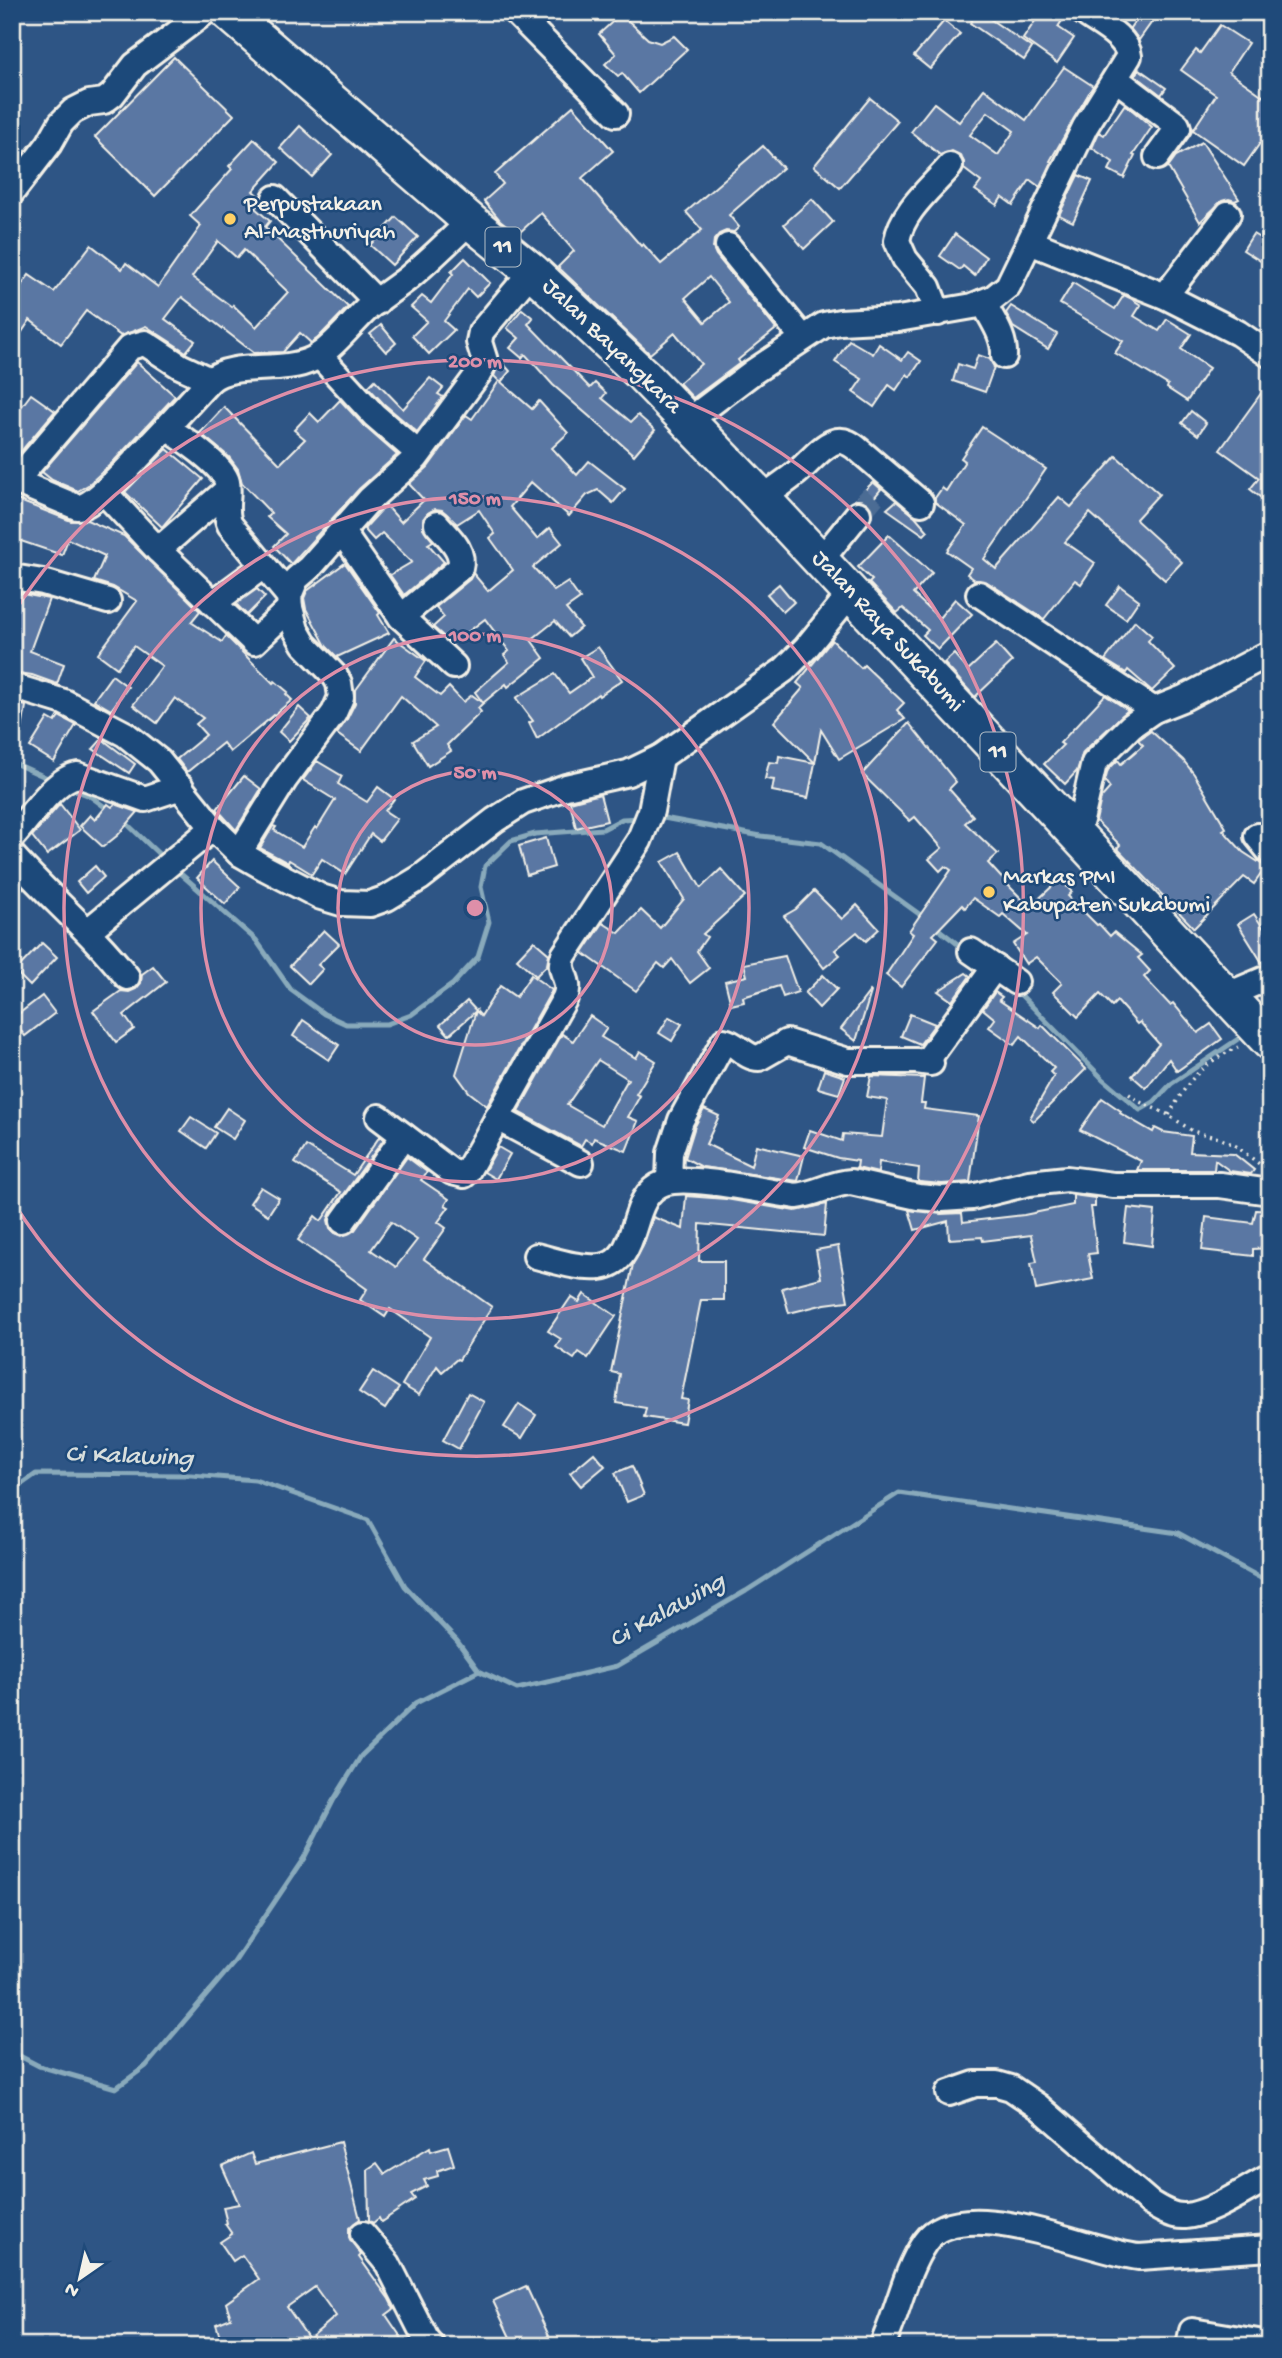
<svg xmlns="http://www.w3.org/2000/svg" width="1282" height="2358" viewBox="0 0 1282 2358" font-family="'Gochi Hand',sans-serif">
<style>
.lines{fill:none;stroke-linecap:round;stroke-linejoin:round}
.stream{stroke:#89aabb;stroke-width:5}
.building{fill:#5a77a3;stroke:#f4f1e8;stroke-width:2;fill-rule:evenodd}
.minor-tunnel{stroke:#4c6c94;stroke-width:24;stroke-dasharray:24 12;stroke-linecap:butt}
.minor-casing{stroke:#f4f1e8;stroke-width:30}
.highway-casing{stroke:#f4f1e8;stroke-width:40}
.path{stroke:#f4f1e8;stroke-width:3.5;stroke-dasharray:2 5;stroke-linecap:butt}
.minor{stroke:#1f4a7a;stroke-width:24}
.highway{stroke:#1f4a7a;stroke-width:35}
.ring{fill:none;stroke:#de8fa9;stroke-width:3.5}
.poi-dot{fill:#ffd166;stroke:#1f4a7a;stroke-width:2.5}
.labels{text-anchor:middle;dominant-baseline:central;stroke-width:5;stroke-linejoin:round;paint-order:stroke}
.shield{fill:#1f4a7a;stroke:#b4bfc7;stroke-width:2}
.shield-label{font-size:23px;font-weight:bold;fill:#f4f1e8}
.poi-label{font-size:24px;fill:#f4f1e8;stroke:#1f4a7a;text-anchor:start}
.street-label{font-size:24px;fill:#f4f1e8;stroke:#1f4a7a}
.water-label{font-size:26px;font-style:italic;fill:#d9dfdd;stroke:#1f4a7a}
.centre{fill:#de8fa9;stroke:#1f4a7a;stroke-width:3.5}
.ring-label{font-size:21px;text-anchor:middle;font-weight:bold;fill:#de8fa9;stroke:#1f4a7a;stroke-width:5;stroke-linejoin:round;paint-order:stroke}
</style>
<rect width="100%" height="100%" fill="#2e5585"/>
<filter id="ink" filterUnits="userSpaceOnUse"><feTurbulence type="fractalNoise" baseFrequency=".0143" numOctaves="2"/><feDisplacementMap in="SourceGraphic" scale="14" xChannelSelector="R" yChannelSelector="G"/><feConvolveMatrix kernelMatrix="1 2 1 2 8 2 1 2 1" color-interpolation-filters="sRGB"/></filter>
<g filter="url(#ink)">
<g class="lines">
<!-- stream -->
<g class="stream">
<path d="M12,762L54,781"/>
<path d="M69,788L90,796L109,810"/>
<path d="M658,817L761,836L821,843L926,919"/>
<path d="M123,820L164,859"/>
<path d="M174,868L256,940L291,990L324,1014L346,1024H387L411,1015L453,984L478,957L489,922L481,887L485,866L511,841L535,834L603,829L622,819L641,818"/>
<path d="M933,925L964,949"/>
<path d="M1016,990L1103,1079L1140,1110L1154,1102L1171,1084L1247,1033"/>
<path d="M12,1491L36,1474L191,1475L255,1480L368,1520L405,1586L457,1641L479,1671L517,1689L617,1666L746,1591L899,1493L1178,1533L1270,1583"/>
<path d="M12,2052L39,2066L116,2088L146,2066L233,1964L304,1858L333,1801L361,1756L416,1703L479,1671"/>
</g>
</g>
<!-- building -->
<g class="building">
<path d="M977,12H980L1032,48L1024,60L970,23Z"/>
<path d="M1041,12H1052L1063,19L1058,27L1074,38L1057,63L1023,39Z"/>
<path d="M1141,12H1159L1139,40L1130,28Z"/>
<path d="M621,14L648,39L660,43L674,36L687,49L639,93L622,73L618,76L605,64L616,54L599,34Z"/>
<path d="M944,21L960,34L930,69L914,56Z"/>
<path d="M1220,25L1248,43L1229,72L1270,101V129L1244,166L1193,130L1216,95L1181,70L1196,50L1200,53Z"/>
<path d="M174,57L234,115L155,196L95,137Z"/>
<path d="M1064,67L1093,86L1050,161L1052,162L1040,187L1030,180L1013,205L1002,197L997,205L975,190L981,182L964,169V162L960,155L952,151L940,155L911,132L934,103L959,122L984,89L1026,120ZM988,112L1014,131L998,155L970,135Z"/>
<path d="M1139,69L1166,88L1161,95L1135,75Z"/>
<path d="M870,98L898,121L840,188L814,166Z"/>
<path d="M1125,104L1152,127L1133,155L1135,156L1124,178L1109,170L1113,162L1092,148L1099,132L1104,135Z"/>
<path d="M573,106L613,151L582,178L641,246L643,244L661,264L702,230L686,212L763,146L783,168L729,215L739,227L734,232L726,231L719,234L714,240L713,248L716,255L776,329L738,360L740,363L693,398L679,383L701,364L675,333L650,354L558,267L574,251L541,213L518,234L500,220L484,201L503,184L495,174ZM709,277L729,302L705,322L685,298Z"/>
<path d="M300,126L332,155L312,177L280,148Z"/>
<path d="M254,139L279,162L253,191L261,198V202L255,208L270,221L265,227L348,307L318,338L311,343L300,333L283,352L254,353L182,297L165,319L195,341L186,352L146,326L121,336L86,311L61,344L30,320L12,347V299L29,275L54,292L91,245L122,269L126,263L158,287L201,226L190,216L232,169L229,166ZM218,241L237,258L244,250L288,292L256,327L233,305L232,307L192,277Z"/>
<path d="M1202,142L1239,199L1235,201L1229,199L1222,201L1200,222L1168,167L1176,156Z"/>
<path d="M1078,175L1092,181L1073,222L1059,215Z"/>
<path d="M812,199L833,222L804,249L784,224Z"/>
<path d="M396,217L418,237L392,265L370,245Z"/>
<path d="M955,234L986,257L975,276L963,266L960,270L940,256Z"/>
<path d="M1253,234L1270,244V267L1243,250Z"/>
<path d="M465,258L490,283L476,297L468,289L444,321L454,330L429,354L412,336L427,321L411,307L422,296L431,303L453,274L451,272Z"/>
<path d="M1073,283L1115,309L1124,295L1130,298L1141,305L1134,316L1159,331L1167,319L1191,334L1181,349L1209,368L1187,401L1167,388L1168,385L1115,353L1123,341L1060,304Z"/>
<path d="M1011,306L1057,334L1048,349L1013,327L1006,313Z"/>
<path d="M522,309L533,318L528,324L590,388L595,383L606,393L602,398L631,422L638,415L655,430L634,455L553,385L525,354L522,358L510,348L519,338L507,328Z"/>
<path d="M381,325L396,343L386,352L370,334Z"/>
<path d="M849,340L873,354L879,344L902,360L908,352L921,361L910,377L907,374L896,390L889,385L874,407L853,392L862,379L835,362Z"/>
<path d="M978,355L990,359L994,367L985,392L953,381L958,364L973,369Z"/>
<path d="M500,360L510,371L501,382L532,409L539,401L568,433L552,448L577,475L589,461L625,489L613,503L598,490L587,495L569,516L531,482L510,507L537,539L550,528L562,543L533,567L554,591L568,582L580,599L566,609L581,627L569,637L555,621L531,640L544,658L508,687L506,684L483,703L475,692L509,662L504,655L509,651L485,619L452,644L433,627L444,617L436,607L470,579L473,573L488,591L513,570L490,538L495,534L479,510L457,524L442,510L435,509L428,513L423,519V528L433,541L428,544L444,562L404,595L390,575L412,562L382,533L374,540L364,529L386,505L401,522L424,500L409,484L428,467L466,415L472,419L499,381L494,376Z"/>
<path d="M137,362L175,396L112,463L88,485L78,491L52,480L42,472Z"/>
<path d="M430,378L443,388L438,394L443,397L417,432L384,404L368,387L375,380L403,409Z"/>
<path d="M1270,381V505L1250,489L1259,478L1220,450Z"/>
<path d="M31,394L55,411L12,462V419Z"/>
<path d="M340,400L364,426L397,455L359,489L291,564L274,546L286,534L267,517L271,513L242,483L238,469L229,457L200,433L224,407L280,464L305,439L294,430L310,413L319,422Z"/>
<path d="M1191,411L1206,423L1198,435L1182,423Z"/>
<path d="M982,427L1046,469L984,559L996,569L1059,497L1071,507L1116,456L1159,494L1136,519L1137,521L1182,562L1165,580L1090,513L1065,542L1095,563L1081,584L1075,580L1044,619L987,582L975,580L967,574L971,568L947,551L966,525L935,502V498L942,488L946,491L965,461L961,458Z"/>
<path d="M167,449L203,479L162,527L125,492Z"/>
<path d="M873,482L881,489L869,504L861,500H855Z"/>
<path d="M12,498L71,521L87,520L124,536L200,611L191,622L222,642L226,636L273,683L275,681L288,692L286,694L292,700L230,752L223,743L187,772L177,759L206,735L196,724L203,718L175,698L157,723L133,705L162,666L134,646L117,668L98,654L137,601L113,587L94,581L105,556L68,539L62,555L12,538Z"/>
<path d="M896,501L915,516L928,531L924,535L887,509Z"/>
<path d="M889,535L932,573L913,594L939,618L955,599L972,614L938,649L923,635L928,630L903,608L897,613L869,583L872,580L858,567Z"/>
<path d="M345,563L380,613L378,615L389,633L337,657L326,646L306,609L304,598L307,591Z"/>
<path d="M779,584L794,602L783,612L767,594Z"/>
<path d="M1120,586L1139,600L1126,619L1106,605Z"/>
<path d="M257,589L265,597L247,615L236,604Z"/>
<path d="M12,592L49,599L30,651L64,664L57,684L32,675L12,672Z"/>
<path d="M1135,621L1152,636L1148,641L1175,669L1152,691L1128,670L1126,673L1105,660Z"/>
<path d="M394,638L426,661L415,677L440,696L449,687L463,702L472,695L483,703L478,708L481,712L447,745L451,751L428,766L413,741L436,727L401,696L361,751L337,734L347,719L355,703V691Z"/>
<path d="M832,640L861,668L864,665L904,703L897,710L905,719L839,759L821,730L815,763L774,722L803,688L797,683Z"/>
<path d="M996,644L1012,662L975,697L944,663L954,654L968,670Z"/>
<path d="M598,647L622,680L599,696L598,694L537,739L529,723L533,721L516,698L555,674L569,693L592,677L580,658Z"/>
<path d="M112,675L128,687L111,710L94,700Z"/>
<path d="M1105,695L1128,710L1083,752L1077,771L1065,784L1044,764L1063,745L1060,743Z"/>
<path d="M12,702L26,706L20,741H12Z"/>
<path d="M299,707L311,718L289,741L279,732Z"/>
<path d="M59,716L76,725L54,762L30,747L48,718L55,722Z"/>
<path d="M909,723L956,782L949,789L973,816L965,823L998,854L988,863L1008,885L1030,907L1060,879L1072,892L1068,896L1097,925L1099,924L1110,936L1114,932L1142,955L1138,958L1150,971L1144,977L1170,1005L1173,1003L1198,1033L1211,1024L1222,1039L1177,1071L1169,1059L1146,1088L1132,1076L1159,1044L1140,1022L1137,1024L1117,1001L1112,1006L1100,994L1078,1017L1053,992L1062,983L1036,957L1026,964L1013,944L1027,935L1003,914L1000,917L973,898L965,908L962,905L933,935L938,939L901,987L886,975L913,934L909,931L951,870L945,866L940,871L929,859L942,848L915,817L910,821L862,774Z"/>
<path d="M1151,731L1183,760L1194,774L1226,828L1223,830L1243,852L1266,867L1254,884L1244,877L1194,928L1117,848L1120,845L1096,821L1101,798L1110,788L1105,781L1108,770L1118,760L1121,764L1143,745L1138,740Z"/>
<path d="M102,739L135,764L129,773L93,749Z"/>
<path d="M779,756L815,763L808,798L772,791L774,780L765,779L769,762L778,763Z"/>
<path d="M317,761L342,776L338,784L367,802L378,787L394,799L385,811L397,819L380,841L371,834L345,874L322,859L312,874L289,860L288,863L260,848L273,826L276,827L274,830L302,847L315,827L317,829L335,800L303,780Z"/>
<path d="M244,776L261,789L236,830L217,809Z"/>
<path d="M600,794L607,821L576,828L570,802Z"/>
<path d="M60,804L80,830L47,855L32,836Z"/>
<path d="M108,804L112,807L115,804L138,812L118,835L103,847L80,826L90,815L95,820Z"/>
<path d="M546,838L554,867L527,875L519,846Z"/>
<path d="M680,852L701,888L721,869L745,896L703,934L707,937L697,951L709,968L690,983L672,959L664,968L658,963L636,991L583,953L603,923L619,933L641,910L660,928L684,899L662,862Z"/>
<path d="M212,861L240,887L225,904L197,878Z"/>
<path d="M95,866L104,877L86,893L77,882Z"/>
<path d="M814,891L842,919L857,905L879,929L866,941L857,932L835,950L840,955L824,968L784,916L796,909Z"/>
<path d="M1254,914L1270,938V962L1263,964L1238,924Z"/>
<path d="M324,930L339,944L318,965L323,969L309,984L290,966Z"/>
<path d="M534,941L549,954L547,965L536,976L517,959Z"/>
<path d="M42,943L57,957L30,986L15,971Z"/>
<path d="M785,956L798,992L783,997L779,986L743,997L744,1002L731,1005L725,981L747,976L744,964Z"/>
<path d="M153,966L166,982L124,1015L134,1029L116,1042L93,1011L121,991L129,992L136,989L141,983L142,974Z"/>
<path d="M966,973L970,976L952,1001L938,991Z"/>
<path d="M531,975L552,990L551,992L487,1106L469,1092L456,1074L476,1011L449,1035L440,1025L467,1001L481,1016L500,986L516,997Z"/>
<path d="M823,975L837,989L819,1008L805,993Z"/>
<path d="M870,991L871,992L856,1041L841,1029Z"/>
<path d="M995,992L1002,997L999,1000L1040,1028L1042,1025L1086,1069L1034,1121L1030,1118L1054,1076L1050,1072L1054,1068L1021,1036L1014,1045L989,1027L995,1019L983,1009Z"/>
<path d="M42,996L55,1013L25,1036L12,1019Z"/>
<path d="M910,1014L935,1024L920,1044L901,1036Z"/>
<path d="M590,1016L607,1028L601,1037L636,1058L640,1051L656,1061L636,1094L640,1096L628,1117L638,1121L626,1151L594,1138L592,1143L585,1139L581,1146L518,1112L562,1034L573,1041ZM598,1060L628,1079L602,1125L567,1105Z"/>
<path d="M669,1017L682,1024L672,1041L659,1033Z"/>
<path d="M303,1020L339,1045L329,1060L293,1036Z"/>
<path d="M824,1070L845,1077L839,1094L818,1088Z"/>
<path d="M871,1076L924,1078L921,1103H925L924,1109L979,1116L970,1182L942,1184L920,1182H918L919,1168L879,1162L878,1173L857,1168L858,1161L838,1158L804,1147L810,1130L842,1141L843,1134L882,1137L887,1100L867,1097Z"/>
<path d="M1102,1098L1121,1111L1120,1113L1153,1132L1155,1128L1163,1132L1192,1136L1190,1152L1234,1154L1254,1170L1251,1174L1230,1171L1215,1160L1214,1170H1137L1141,1161L1080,1130Z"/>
<path d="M227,1108L245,1120L233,1139L214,1127Z"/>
<path d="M704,1109L719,1116L706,1144L751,1166L756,1145L804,1156L798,1181L702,1167L685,1158L695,1126Z"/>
<path d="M191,1117L216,1133L206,1148L181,1131Z"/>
<path d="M380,1136L384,1139L331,1212L328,1220L330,1228L335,1233L342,1236L355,1230L407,1157L427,1172L421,1180L449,1199L445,1205L449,1207L438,1222L446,1228L424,1259L492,1307L459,1360L457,1359L442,1372L437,1366L419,1395L402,1385L430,1337L390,1309L385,1317L360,1300L367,1289L298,1240L315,1216L321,1221L341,1192L295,1163L306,1146L353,1175ZM391,1222L417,1240L396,1267L371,1250Z"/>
<path d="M498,1147L510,1154L496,1179L484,1172Z"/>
<path d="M261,1187L279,1198L268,1215L250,1203Z"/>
<path d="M1073,1195L1095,1198V1207H1091L1097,1253L1088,1254L1093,1279L1036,1290L1031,1263L1037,1262L1031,1235L983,1241L982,1237L949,1239L948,1221L915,1230L909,1210L941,1214L962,1213L963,1222L1024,1215L1073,1205Z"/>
<path d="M686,1196L726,1199L795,1211L827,1204L824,1236L700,1224L699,1261H724V1300H701L681,1399L688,1400L684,1423L644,1417L646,1408L616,1403L620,1374L611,1372L633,1264L643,1246L653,1217L683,1229Z"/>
<path d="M1128,1208L1155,1211L1152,1246L1124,1242Z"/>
<path d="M1256,1210L1270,1211V1248L1253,1249V1256L1202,1250L1206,1217L1253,1223Z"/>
<path d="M838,1246L848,1301L825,1304L789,1313L782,1288L821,1278L816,1250Z"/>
<path d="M584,1294L616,1316L588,1358L579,1352L574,1359L556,1347L561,1339L548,1331L571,1297L579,1302Z"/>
<path d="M373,1371L399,1388L385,1409L359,1392Z"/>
<path d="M468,1393L484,1402L459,1449L443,1440Z"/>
<path d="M519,1404L536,1415L522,1438L504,1427Z"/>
<path d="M594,1453L605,1466L581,1486L570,1473Z"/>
<path d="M632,1466L644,1495L627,1502L615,1473Z"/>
<path d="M340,2142L360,2219L349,2228V2237L361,2255L359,2257L389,2299L394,2309L386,2315L407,2346H223L216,2324L231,2318L226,2303L259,2279L242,2255L233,2261L220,2242L232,2234L225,2224L227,2223L223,2207L239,2204L222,2166L251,2153L255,2164ZM315,2287L336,2316L309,2339L287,2307Z"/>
<path d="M448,2146L454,2165L437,2171L438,2176L424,2180L427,2186L411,2194L415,2199L381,2222L379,2218L373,2223L369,2220L368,2169L377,2163L385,2174L430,2147L431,2151Z"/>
<path d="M526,2286L549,2336L528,2346H514L493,2301Z"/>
</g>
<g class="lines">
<!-- minor-tunnel -->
<path class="minor-tunnel" d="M858,514L879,489"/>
<defs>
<g id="minor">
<path d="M515,12L616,114"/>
<path d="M1116,79L1177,125L1178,128L1157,157"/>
<path d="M12,192L49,144L61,123L73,111L89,103L104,101L112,95L135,65L205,12"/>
<path d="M275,198L377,302"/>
<path d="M1030,242L1165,296L1238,333L1270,355"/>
<path d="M728,246L803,338"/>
<path d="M1165,296L1228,214"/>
<path d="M983,302C992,320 1005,336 1004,356"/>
<path d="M938,313L928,287L905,259L897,241C901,212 932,187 950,166"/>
<path d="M319,355L374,415L418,453"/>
<path d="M210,380L166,428C180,436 224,466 227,482C230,496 223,510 230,525L289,596L290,608L296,630L304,644L335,676L339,683L341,697L334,713L285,779L239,853"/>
<path d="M688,421L753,372L824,325L840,322L898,319L973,306L993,298L1008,286L1085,127L1129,56C1127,36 1097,23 1083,12"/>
<path d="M12,480L15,481L30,464L130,347L145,343L180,366L210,380C234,360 281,375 313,359C332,349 352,323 368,308C380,298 394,289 407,279C429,261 449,241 470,221"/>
<path d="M15,481L77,507C96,508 150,444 166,428"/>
<path d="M104,492L158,550L254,642L290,608"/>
<path d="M762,498C773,490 784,483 795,474C807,465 820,447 834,442C844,438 853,445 860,451L921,503"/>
<path d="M342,532L401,617L454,666"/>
<path d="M158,550L227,490"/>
<path d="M820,561L858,514"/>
<path d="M12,577L43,582L108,601"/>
<path d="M979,594L1154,710"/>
<path d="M289,596L296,579L310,567L370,499L416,458L479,373L485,361L479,342L481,332L532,271"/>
<path d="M213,603L262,567"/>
<path d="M401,617L460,568C465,550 448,537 437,524"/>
<path d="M12,686L64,702L125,734L159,761L213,828L239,853L265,868L321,897L341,903L370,904L387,898L420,878L495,820L523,802L566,787L628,773L661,757L784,670L806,648L850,594"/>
<path d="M1073,832L1081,820L1094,763L1131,726L1154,710L1184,698L1270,653"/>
<path d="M1257,836L1270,852"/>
<path d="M12,837C28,820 55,778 78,775L145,799L181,787"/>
<path d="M12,855C49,897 92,932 127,977"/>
<path d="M88,931L213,828"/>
<path d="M971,951L1016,982"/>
<path d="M1225,996L1270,977"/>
<path d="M926,1062L995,967"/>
<path d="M379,1117L452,1172L464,1175L467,1172L565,998C573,978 556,973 564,955L639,841L651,811L661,757"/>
<path d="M497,1118L581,1163"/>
<path d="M669,1181L670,1153L681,1120L724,1041C737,1043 745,1058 759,1058L787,1042L848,1061H916L931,1063"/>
<path d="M343,1221L404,1136"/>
<path d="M536,1256C556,1261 579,1269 600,1267C644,1261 625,1197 664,1183C688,1174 767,1192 797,1196C816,1194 832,1183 851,1182L918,1197L942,1199L972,1197L1029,1183L1067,1179L1113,1185H1220L1270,1192"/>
<path d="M949,2093L975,2084H997L1011,2088L1039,2107L1150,2203C1160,2209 1172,2217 1185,2216C1211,2214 1246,2189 1270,2177"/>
<path d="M363,2234L388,2264L426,2339L432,2346"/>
<path d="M882,2346C898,2313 904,2273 925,2242C961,2191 1090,2252 1139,2257L1270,2248"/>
<path d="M1189,2346L1192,2331L1270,2344"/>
</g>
<path id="highway" d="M228,12L470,221L532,271L643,375L762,498L1270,1042"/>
</defs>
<!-- minor casing -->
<use href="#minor" class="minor-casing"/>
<!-- highway casing -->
<use href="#highway" class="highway-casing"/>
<!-- path -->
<g class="path">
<path d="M1129,1094L1140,1102L1169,1115L1192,1131L1219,1138L1236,1146L1267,1170"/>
<path d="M1169,1115C1189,1079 1200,1065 1238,1047"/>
</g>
<!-- minor -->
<use href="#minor" class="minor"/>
<!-- highway -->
<use href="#highway" class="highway"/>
</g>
</g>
<!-- distance rings -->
<g class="ring">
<circle cx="475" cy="908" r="137"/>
<circle cx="475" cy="908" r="274"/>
<circle cx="475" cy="908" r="411"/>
<path d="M13 614A548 548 0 1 1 13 1202"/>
</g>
<!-- markers -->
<g class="poi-dot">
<circle cx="230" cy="219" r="7"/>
<circle cx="989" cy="892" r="7"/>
</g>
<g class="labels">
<!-- shield labels -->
<g class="shield">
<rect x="485.5" y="227.5" width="35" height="39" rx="5"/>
<rect x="980.5" y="732.5" width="35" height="39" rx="5"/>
</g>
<g class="shield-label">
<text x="503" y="247">11</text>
<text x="998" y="752">11</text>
</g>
<!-- poi labels -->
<g class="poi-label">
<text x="244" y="205">Perpustakaan<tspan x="244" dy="28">Al-Masthuriyah</tspan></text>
<text x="1003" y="878">Markas PMI<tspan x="1003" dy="28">Kabupaten Sukabumi</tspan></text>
</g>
<!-- street labels -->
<g class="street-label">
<text transform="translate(611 347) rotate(44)">Jalan Bayangkara</text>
<text transform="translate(887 632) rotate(47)">Jalan Raya Sukabumi</text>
</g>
<!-- water labels -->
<g class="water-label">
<text transform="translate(129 1458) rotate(2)">Ci Kalawing</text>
<text transform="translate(668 1612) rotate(-29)">Ci Kalawing</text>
</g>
</g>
<circle cx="475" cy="908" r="10" class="centre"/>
<g class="ring-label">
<text x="475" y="367">200 m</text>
<text x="475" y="504">150 m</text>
<text x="475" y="641">100 m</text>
<text x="475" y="778">50 m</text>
</g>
<!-- margin -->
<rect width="1282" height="2358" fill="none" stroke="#1f4a7a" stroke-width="42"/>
<rect x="21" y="21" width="1240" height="2316" fill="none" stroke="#f4f1e8" stroke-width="2.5" filter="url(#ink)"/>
<!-- north arrow -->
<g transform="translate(80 2278) rotate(214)" stroke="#1f4a7a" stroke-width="5" paint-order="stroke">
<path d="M0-5L12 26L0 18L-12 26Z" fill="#f4f1e8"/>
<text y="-10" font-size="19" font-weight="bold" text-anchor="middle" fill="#f4f1e8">N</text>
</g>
</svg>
